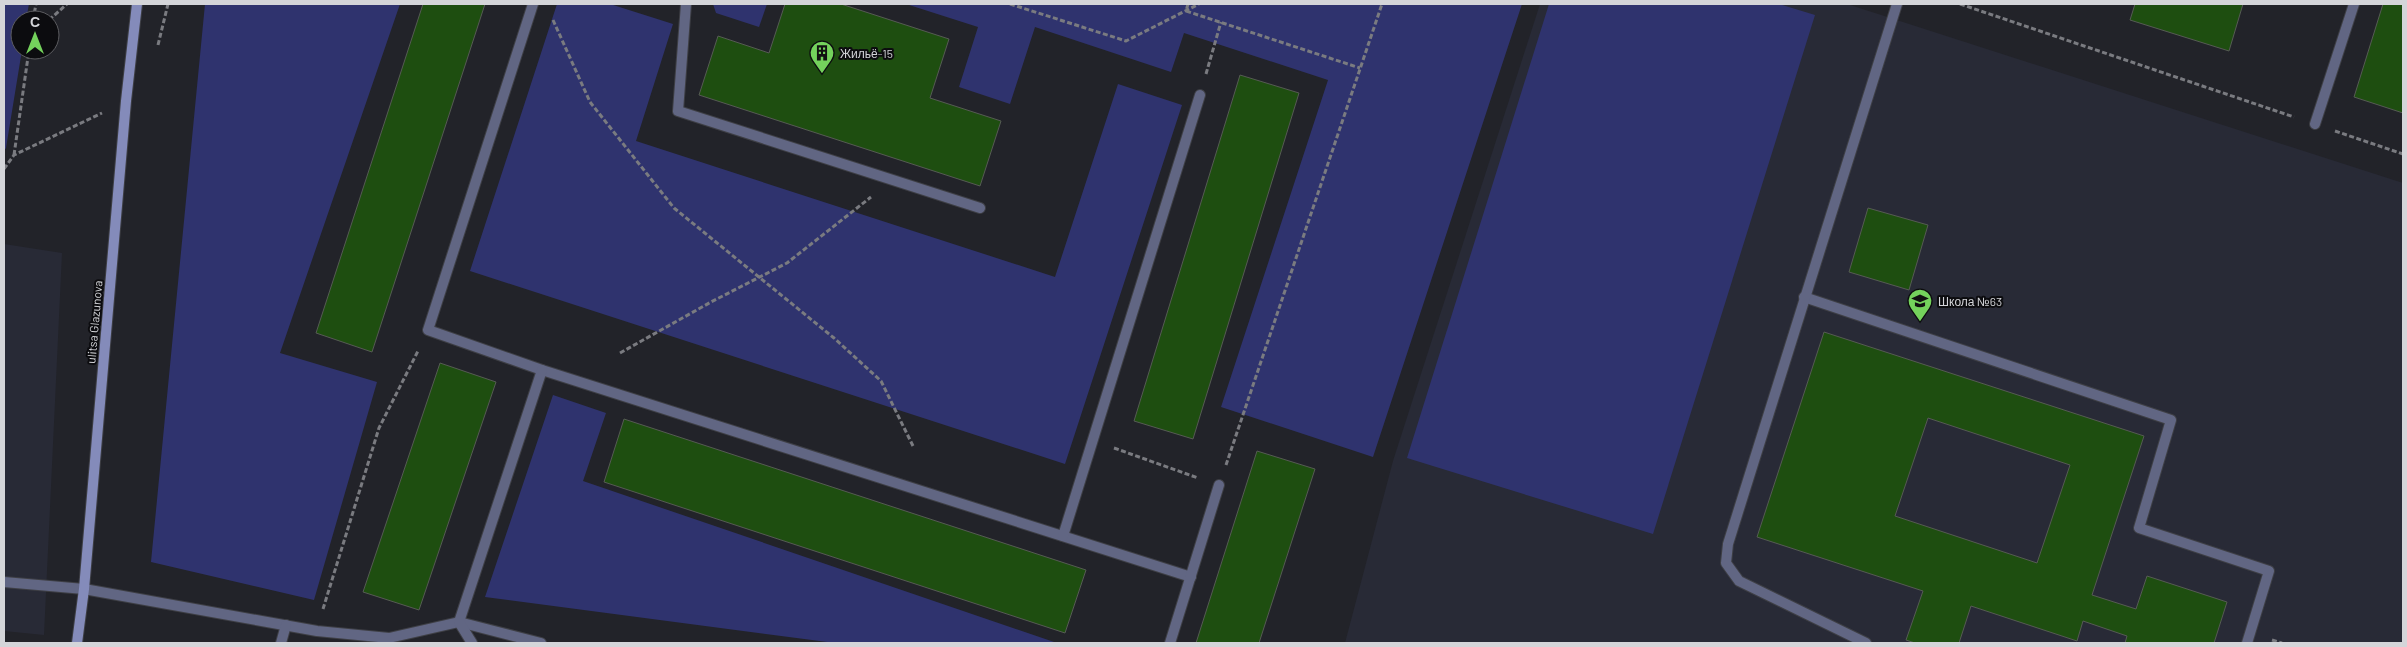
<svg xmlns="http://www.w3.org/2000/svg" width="2407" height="647" viewBox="0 0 2407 647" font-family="Barlow,sans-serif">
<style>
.built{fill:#282a36}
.green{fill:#2f336e}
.building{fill:#1e4e10;stroke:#565b54;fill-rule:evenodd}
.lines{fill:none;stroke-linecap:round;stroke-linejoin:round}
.lane-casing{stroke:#3e3f45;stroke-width:12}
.secondary-casing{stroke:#3e3f45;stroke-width:12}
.path{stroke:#7a7b80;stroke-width:3;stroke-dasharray:5 2.5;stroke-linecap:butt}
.lane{stroke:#616683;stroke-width:10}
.secondary{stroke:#848bba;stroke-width:10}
.labels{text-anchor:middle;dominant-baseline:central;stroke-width:4;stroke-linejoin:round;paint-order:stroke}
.poi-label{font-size:12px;fill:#d4d5d9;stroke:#0c0c0f;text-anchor:start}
.street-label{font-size:12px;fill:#d4d5d9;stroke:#0c0c0f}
</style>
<rect width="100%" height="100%" fill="#222329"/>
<!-- built -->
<g class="built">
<path d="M1540,4H1847L2403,183V643H1345L1393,461Z"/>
<path d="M4,244L62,253L44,635L4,631Z"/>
</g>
<!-- green -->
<g class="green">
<path d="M4,4H29L26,20H20L22,50L6,148L4,151Z"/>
<path d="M205,4H400L280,353L377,382L314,600L151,562Z"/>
<path d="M557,4H610L673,24L636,141L1055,277L1118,84L1182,105L1065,464L470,271Z"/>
<path d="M713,4H767L759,27L716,13Z"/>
<path d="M906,4H1522L1373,457L1221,407L1328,80L1184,33L1171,72L1035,27L1010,104L959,87L978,27Z"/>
<path d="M1549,4H1779L1815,15L1653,534L1407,458Z"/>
<path d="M553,395L606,413L583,481L1057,643H835L485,597Z"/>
</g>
<!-- building -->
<g class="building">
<path d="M423,4H485L372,352L316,333Z"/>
<path d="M785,4H841L949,39L930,98L1001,121L980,186L699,95L718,36L769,53Z"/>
<path d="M2135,4H2243L2229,51L2130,20Z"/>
<path d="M2383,4H2403V113L2354,97Z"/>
<path d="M1240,75L1299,93L1193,439L1134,421Z"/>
<path d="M1868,208L1928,225L1909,290L1849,272Z"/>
<path d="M1824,332L2144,436L2092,595L2136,609L2147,576L2227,602L2214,643H2125L2127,636L2083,621L2077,641L1971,606L1959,643H1915L1906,640L1923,591L1757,537ZM1928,418L2070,465L2037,563L1895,516Z"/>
<path d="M440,363L496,382L419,610L363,592Z"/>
<path d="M624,419L1086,570L1065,633L604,482Z"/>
<path d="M1257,451L1315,469L1259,643H1196Z"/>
</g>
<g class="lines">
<defs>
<g id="lane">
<path d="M533,4L428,330L542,370L1191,577"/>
<path d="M686,4L678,111L980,208"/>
<path d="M2315,124L2354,4"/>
<path d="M1804,297L2171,420L2139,528L2269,571L2247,643"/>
<path d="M1063,536L1200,95"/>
<path d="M4,582L84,589L317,631L389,638L459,622L541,643"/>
<path d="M281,643L286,625"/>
<path d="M472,643L459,622L542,370"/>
<path d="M1170,643L1219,485"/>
<path d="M1866,643L1739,581L1726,563L1728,544L1897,4"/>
</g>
<path id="secondary" d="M77,643L84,589L126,101L137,4"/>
</defs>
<!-- lane casing -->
<use href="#lane" class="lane-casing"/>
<!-- secondary casing -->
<use href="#secondary" class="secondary-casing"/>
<!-- path -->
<g class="path">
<path d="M1010,4L1126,41L1199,4"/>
<path d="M1188,4L1186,11L1360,68"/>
<path d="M1960,4L2294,117"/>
<path d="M33,20L36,4"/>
<path d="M49,20L67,4"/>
<path d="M553,20L590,102L674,208L834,338L881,381L914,448"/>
<path d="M158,45L168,4"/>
<path d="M1206,74L1221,22"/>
<path d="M2335,131L2403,154"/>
<path d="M14,155L29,50"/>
<path d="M4,169L14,155L102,113"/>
<path d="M620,353L711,302L787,263L871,197"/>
<path d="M1114,448L1198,478"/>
<path d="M1226,465L1382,4"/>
<path d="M323,609L379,428L418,351"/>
<path d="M2272,640L2282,643"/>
</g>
<!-- lane -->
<use href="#lane" class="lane"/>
<!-- secondary -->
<use href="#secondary" class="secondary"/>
</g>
<!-- icons -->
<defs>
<symbol id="building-pin" viewBox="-11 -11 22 30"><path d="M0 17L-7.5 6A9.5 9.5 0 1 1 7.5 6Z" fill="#74d25c" stroke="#0c0c0f"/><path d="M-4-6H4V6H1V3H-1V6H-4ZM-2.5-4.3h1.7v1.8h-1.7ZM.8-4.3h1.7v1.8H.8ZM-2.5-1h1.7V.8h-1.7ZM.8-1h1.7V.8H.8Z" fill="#111"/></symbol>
<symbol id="school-pin" viewBox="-11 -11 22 30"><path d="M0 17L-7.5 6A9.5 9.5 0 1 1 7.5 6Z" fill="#74d25c" stroke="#0c0c0f"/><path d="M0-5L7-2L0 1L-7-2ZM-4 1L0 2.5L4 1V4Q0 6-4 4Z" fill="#111"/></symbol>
</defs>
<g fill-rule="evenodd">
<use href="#building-pin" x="808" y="39" width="28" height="38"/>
<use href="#school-pin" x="1906" y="287" width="28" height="38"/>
</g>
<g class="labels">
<!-- poi labels -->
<g class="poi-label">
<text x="840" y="53">Жильё-15</text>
<text x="1938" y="301">Школа №63</text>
</g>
<!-- street labels -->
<g class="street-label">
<text transform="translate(94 322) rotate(-85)">ulitsa Glazunova</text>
</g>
</g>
<!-- border -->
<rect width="2407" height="647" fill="none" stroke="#d4d5d9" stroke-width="10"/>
<!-- north arrow -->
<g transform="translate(35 35)"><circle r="24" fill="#0c0c0f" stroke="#5c5c60"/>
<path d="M0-4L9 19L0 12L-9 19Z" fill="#74d25c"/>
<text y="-8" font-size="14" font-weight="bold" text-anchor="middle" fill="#d4d5d9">С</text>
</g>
</svg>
